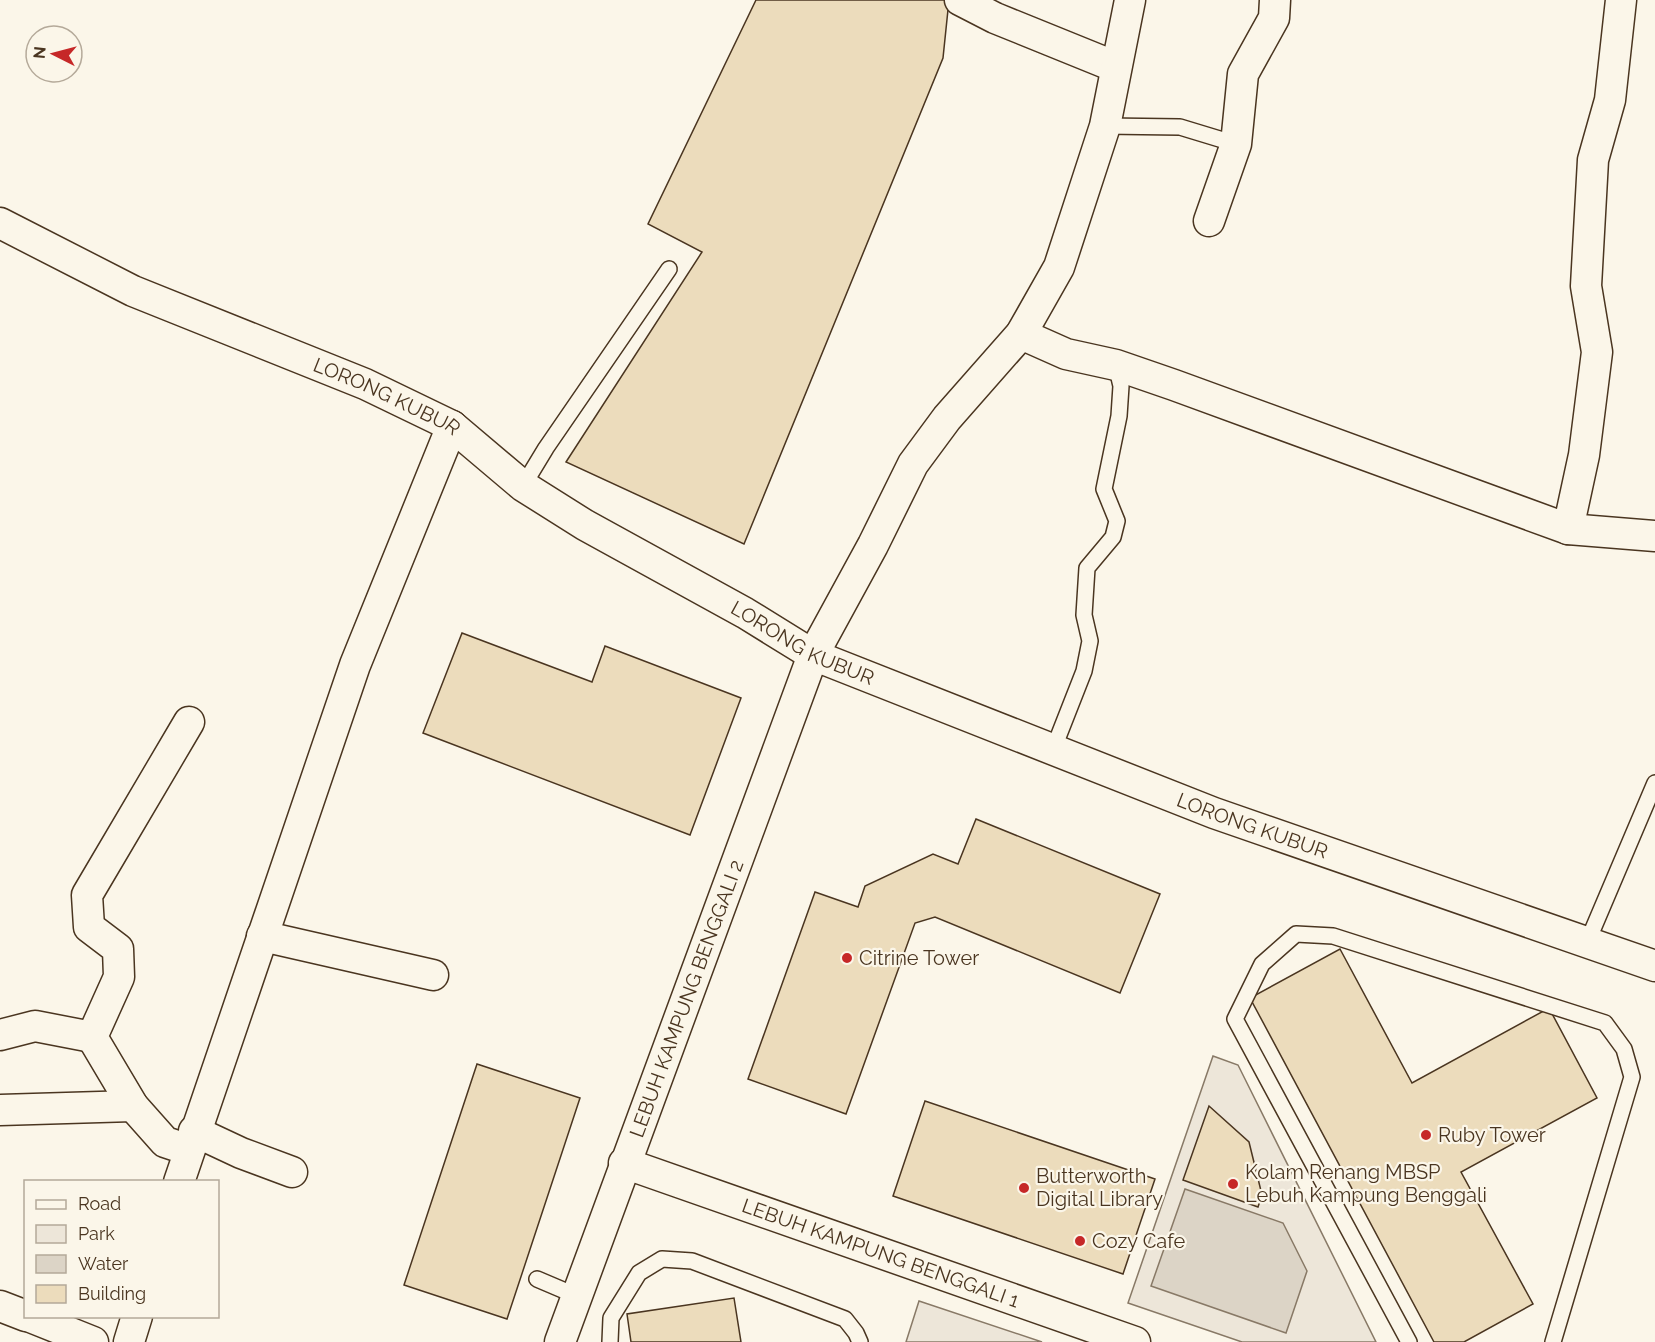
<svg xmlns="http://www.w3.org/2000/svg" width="1655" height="1342" viewBox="0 0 1655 1342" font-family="Raleway,sans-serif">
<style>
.green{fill:#ede6d9;stroke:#887966;stroke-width:1.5}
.water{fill:#dcd4c6;stroke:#887966;stroke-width:1.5}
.building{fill:#ecdcbc;stroke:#4a3520;stroke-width:1.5}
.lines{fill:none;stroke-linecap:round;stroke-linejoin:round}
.service-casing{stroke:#4a3520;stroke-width:18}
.minor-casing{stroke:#4a3520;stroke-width:33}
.service{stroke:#fbf6e9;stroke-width:15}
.minor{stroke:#fbf6e9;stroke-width:30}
.poi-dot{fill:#c62828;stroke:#fbf6e9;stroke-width:2}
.labels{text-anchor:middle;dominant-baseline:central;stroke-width:4.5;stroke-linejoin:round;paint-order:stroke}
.street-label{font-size:20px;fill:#4a3520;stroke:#fbf6e9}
.poi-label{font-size:20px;fill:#4a3520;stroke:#fbf6e9;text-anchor:start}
</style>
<rect width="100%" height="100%" fill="#fbf6e9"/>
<!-- green -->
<g class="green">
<path d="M1213,1056L1238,1065L1376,1342H1242L1128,1303Z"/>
<path d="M919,1301L1042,1342H906Z"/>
</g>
<!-- water -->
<path class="water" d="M1185,1189L1283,1223L1307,1271L1286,1333L1151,1286Z"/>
<!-- building -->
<g class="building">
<path d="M756,0H949L943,58L744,544L566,462L702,252L648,224Z"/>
<path d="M462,633L592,682L605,646L741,698L690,835L423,733Z"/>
<path d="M976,819L1160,894L1120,993L935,917L915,923L846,1114L748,1079L815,892L858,907L865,886L933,854L958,864Z"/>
<path d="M1340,949L1412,1083L1549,1008L1597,1098L1461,1172L1533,1304L1464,1342H1434L1250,998Z"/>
<path d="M477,1064L580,1098L507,1319L404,1285Z"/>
<path d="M925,1101L1155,1179L1123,1274L893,1196Z"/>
<path d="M1209,1106L1249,1142L1262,1195L1258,1207L1183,1180Z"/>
<path d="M734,1298L741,1342H631L627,1314Z"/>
</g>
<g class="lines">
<defs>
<g id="service">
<path d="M1105,126L1180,127L1236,144"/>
<path d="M523,486L546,448L669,269"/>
<path d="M1053,750L1084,671L1090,641L1084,615L1087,568L1113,537L1117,521L1104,489L1119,416L1121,386L1116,365"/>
<path d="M1587,943L1655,783"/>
<path d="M537,1279L577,1296"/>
<path d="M610,1342L611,1318L639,1273L662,1259L692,1261L845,1319L856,1333L860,1342"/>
<path d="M1409,1342L1235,1019L1262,964L1296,934L1333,936L1605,1023L1624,1049L1632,1077L1553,1342"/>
</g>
<g id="minor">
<path d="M960,0L995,18L1116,67"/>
<path d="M1209,221L1236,144L1243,74L1274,18L1275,0"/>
<path id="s1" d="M0,223L133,291L365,384L452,426L523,486L585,525L745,613L813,655L1214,813L1655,966"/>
<path d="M1021,334L1066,354L1116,365L1174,385L1568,529L1655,536"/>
<path d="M1568,529L1584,455L1597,352L1586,286L1593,160L1610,100L1621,0"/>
<path d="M262,936L433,975"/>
<path d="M0,1035L35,1026L92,1037"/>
<path d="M0,1110L133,1106"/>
<path d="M194,1131L241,1153L292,1172"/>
<path d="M189,1150L165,1142L133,1106L92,1037L119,977L118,949L89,927L87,895L189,722"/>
<path id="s2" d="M624,1163L1135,1342"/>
<path d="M179,1182L355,665L452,426"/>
<path d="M0,1306L26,1316"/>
<path d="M28,1316L93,1342"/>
<path d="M129,1342L137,1316"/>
<path id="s3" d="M560,1342L813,655L873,545L913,464L947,418L1021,334L1059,267L1105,126L1130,0"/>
</g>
</defs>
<!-- service casing -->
<use href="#service" class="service-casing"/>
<!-- minor casing -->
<use href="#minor" class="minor-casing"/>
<!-- service -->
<use href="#service" class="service"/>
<!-- minor -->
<use href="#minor" class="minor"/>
</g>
<!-- markers -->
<g class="poi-dot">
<circle cx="847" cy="958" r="6"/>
<circle cx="1426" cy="1135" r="6"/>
<circle cx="1233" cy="1184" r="6"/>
<circle cx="1024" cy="1188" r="6"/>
<circle cx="1080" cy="1241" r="6"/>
</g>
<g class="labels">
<!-- street labels -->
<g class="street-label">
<text stroke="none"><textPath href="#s1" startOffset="424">LORONG KUBUR</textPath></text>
<text stroke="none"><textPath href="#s1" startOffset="910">LORONG KUBUR</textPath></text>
<text stroke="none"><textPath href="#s1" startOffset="1396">LORONG KUBUR</textPath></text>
<text stroke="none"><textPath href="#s3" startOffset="366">LEBUH KAMPUNG BENGGALI 2</textPath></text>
<text stroke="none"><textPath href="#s2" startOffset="272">LEBUH KAMPUNG BENGGALI 1</textPath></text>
</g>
<!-- poi labels -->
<g class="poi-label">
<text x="859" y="958">Citrine Tower</text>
<text x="1438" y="1135">Ruby Tower</text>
<text x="1245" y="1172">Kolam Renang MBSP<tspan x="1245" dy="23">Lebuh Kampung Benggali</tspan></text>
<text x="1036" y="1176">Butterworth<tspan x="1036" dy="23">Digital Library</tspan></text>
<text x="1092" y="1241">Cozy Cafe</text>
</g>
</g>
<!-- legend -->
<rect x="24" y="1180" width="195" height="138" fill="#fbf6e9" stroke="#b4a999" stroke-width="1.5"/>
<rect x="36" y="1200" width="30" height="9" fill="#fbf6e9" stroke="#b4a999" stroke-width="1.5"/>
<text x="78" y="1210" font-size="18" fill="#4a3520">Road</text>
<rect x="36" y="1225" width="30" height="18" fill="#ede6d9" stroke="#b4a999" stroke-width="1.5"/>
<text x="78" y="1240" font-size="18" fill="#4a3520">Park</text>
<rect x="36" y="1255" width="30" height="18" fill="#dcd4c6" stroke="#b4a999" stroke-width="1.5"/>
<text x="78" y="1270" font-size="18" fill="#4a3520">Water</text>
<rect x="36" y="1285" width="30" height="18" fill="#ecdcbc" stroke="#b4a999" stroke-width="1.5"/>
<text x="78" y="1300" font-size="18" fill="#4a3520">Building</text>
<!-- north arrow -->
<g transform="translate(54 54) rotate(276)"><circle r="28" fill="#fbf6e9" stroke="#b4a999" stroke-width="1.5"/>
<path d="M0-4.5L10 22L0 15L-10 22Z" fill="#c62828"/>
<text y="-9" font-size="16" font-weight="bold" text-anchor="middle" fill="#4a3520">N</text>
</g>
</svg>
